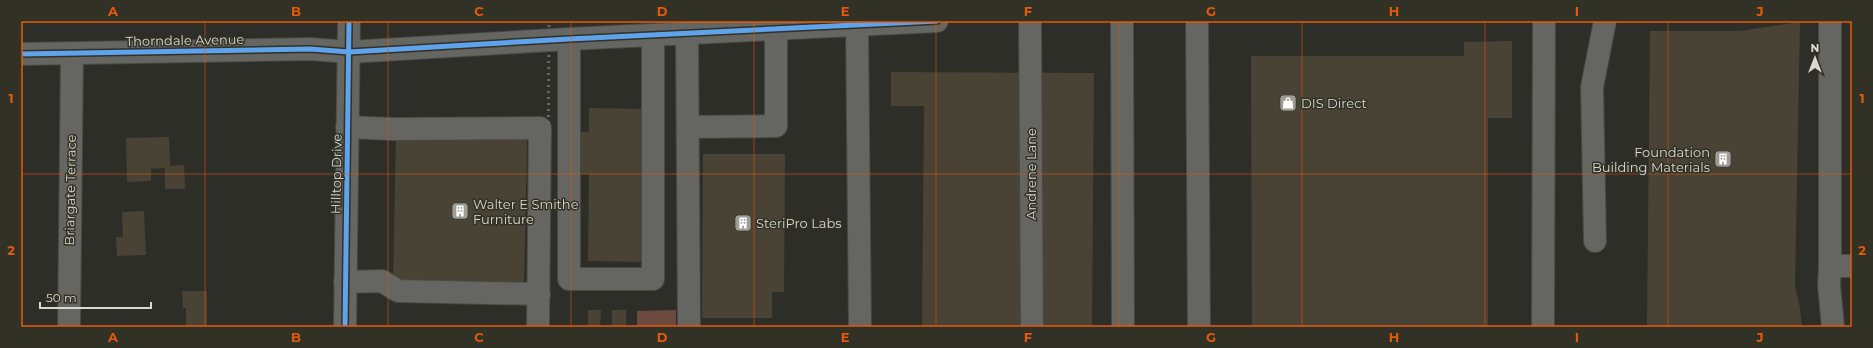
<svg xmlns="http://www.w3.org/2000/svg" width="1873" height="348" viewBox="0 0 1873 348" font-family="Montserrat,sans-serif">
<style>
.green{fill:#6b4b40}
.building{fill:#494335}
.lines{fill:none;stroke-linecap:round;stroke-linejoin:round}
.minor-casing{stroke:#494944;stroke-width:24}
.minor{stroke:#656561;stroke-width:22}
.rail{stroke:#686864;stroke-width:3;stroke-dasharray:2 4;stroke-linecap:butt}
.cycleway-casing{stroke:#313125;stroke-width:8}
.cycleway{stroke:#60a3ed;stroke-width:5}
.grid{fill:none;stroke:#e8590c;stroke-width:1;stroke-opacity:0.55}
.labels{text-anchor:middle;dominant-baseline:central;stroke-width:3;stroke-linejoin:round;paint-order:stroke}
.street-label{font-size:13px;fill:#d9d9d1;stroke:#313125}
.poi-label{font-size:13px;fill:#d9d9d1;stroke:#313125;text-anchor:start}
.neatline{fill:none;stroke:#e8590c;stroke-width:1.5}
.grid-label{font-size:13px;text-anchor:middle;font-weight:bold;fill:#e8590c}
</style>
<rect width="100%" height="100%" fill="#2e2e28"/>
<!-- green -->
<path class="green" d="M676,310V327H637V311Z"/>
<!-- building -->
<g class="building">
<path d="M1800,22L1795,286L1800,308L1802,327H1647L1650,31H1739Z"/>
<path d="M1512,41V118H1488V327H1252L1251,56H1464V42Z"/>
<path d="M891,72L1094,73L1092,327H922L924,106H891Z"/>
<path d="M589,108L649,109L648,262L588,261L589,174H576L577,132H589Z"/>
<path d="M396,135L527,138L524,288L393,285Z"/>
<path d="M169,137L170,166L184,165L185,189H165V168L151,169V181L127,182L126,138Z"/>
<path d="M703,154H785L784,292H772V318H702Z"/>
<path d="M144,211L146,255L117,256L116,237H123L122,212Z"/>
<path d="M182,291H207V327H186V308H183Z"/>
<path d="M588,310H601L600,327H588Z"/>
<rect x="612" y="310" width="14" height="17"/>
</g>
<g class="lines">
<defs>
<g id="minor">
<path d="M1030,21L1032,327"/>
<path d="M1122,21L1123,327"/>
<path d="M1197,21L1199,327"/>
<path d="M1830,21V266L1829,285L1833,327"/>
<path d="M857,26L860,327"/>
<path d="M687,33L689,327"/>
<path d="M569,39V279H653V35"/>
<path d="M21,54L310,49L349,52L569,39L937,21"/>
<path d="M347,127L392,129L540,128L538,327"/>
<path d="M688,127L776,126V29"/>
<path d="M1595,241L1592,87L1605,21"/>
<path d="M1830,266H1852"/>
<path d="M345,282L382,281L398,291L539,294"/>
<path d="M69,327L72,53"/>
<path d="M345,327L349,21"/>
<path d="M1543,327L1544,21"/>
</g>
</defs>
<!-- minor casing -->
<use href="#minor" class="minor-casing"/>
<!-- minor -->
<use href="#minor" class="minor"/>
<!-- rail -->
<path class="rail" d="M547,327L549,21"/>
<defs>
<g id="cycleway">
<path d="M21,54L310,49L349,52L569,39L937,21"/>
<path d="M345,327L349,21"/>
</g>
</defs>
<!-- cycleway casing -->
<use href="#cycleway" class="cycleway-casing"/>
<!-- cycleway -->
<use href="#cycleway" class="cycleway"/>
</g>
<!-- grid -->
<path class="grid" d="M205,21V327M388,21V327M571,21V327M754,21V327M936,21V327M1119,21V327M1302,21V327M1485,21V327M1668,21V327M21,174H1852"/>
<!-- icons -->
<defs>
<symbol id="shop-square" viewBox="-11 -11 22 22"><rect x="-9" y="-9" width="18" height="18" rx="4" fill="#9d9d96" stroke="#313125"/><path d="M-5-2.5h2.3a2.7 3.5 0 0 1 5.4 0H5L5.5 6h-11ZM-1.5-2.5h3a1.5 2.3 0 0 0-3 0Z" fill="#fff"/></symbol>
<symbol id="building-square" viewBox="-11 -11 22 22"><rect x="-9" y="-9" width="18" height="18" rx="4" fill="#9d9d96" stroke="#313125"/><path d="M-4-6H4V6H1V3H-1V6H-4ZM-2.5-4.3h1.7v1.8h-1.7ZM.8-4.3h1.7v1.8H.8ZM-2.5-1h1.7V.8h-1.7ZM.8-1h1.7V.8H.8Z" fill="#fff"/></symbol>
</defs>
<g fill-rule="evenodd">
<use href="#shop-square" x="1278" y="93" width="20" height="20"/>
<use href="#building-square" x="1713" y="149" width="20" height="20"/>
<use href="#building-square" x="450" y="201" width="20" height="20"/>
<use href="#building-square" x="733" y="213" width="20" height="20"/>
</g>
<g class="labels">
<!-- street labels -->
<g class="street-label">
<text transform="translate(185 40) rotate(-1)">Thorndale Avenue</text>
<text transform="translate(336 174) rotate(-89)">Hilltop Drive</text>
<text transform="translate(1031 174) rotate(-90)">Andrene Lane</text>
<text transform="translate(70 190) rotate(-89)">Briargate Terrace</text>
</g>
<!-- poi labels -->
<g class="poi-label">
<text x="1301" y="103">DIS Direct</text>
<text x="1710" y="152" text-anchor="end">Foundation<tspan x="1710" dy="15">Building Materials</tspan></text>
<text x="473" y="204">Walter E Smithe<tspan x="473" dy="15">Furniture</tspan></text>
<text x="756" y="223">SteriPro Labs</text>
</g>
</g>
<!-- border -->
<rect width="1873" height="348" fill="none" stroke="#313125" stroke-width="44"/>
<!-- north arrow -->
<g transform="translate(1815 58)" stroke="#313125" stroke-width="3" paint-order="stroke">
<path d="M0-3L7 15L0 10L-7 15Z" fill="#d9d9d1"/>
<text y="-6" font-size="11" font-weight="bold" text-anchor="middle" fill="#d9d9d1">N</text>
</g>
<!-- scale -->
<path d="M40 302v6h111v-6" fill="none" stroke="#d9d9d1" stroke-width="2"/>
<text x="46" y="302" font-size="12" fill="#d9d9d1" stroke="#313125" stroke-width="3" paint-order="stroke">50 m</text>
<rect x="22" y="22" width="1829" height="304" class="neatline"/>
<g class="grid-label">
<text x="113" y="16">A</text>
<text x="296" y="16">B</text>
<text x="479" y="16">C</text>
<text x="662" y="16">D</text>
<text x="845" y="16">E</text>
<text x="1028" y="16">F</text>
<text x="1211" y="16">G</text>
<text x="1394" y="16">H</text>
<text x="1577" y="16">I</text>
<text x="1760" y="16">J</text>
<text x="11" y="103">1</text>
<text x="1862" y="103">1</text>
<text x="11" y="255">2</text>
<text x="1862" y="255">2</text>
<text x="113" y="342">A</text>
<text x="296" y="342">B</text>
<text x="479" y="342">C</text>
<text x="662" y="342">D</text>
<text x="845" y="342">E</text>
<text x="1028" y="342">F</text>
<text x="1211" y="342">G</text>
<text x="1394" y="342">H</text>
<text x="1577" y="342">I</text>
<text x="1760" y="342">J</text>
</g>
</svg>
